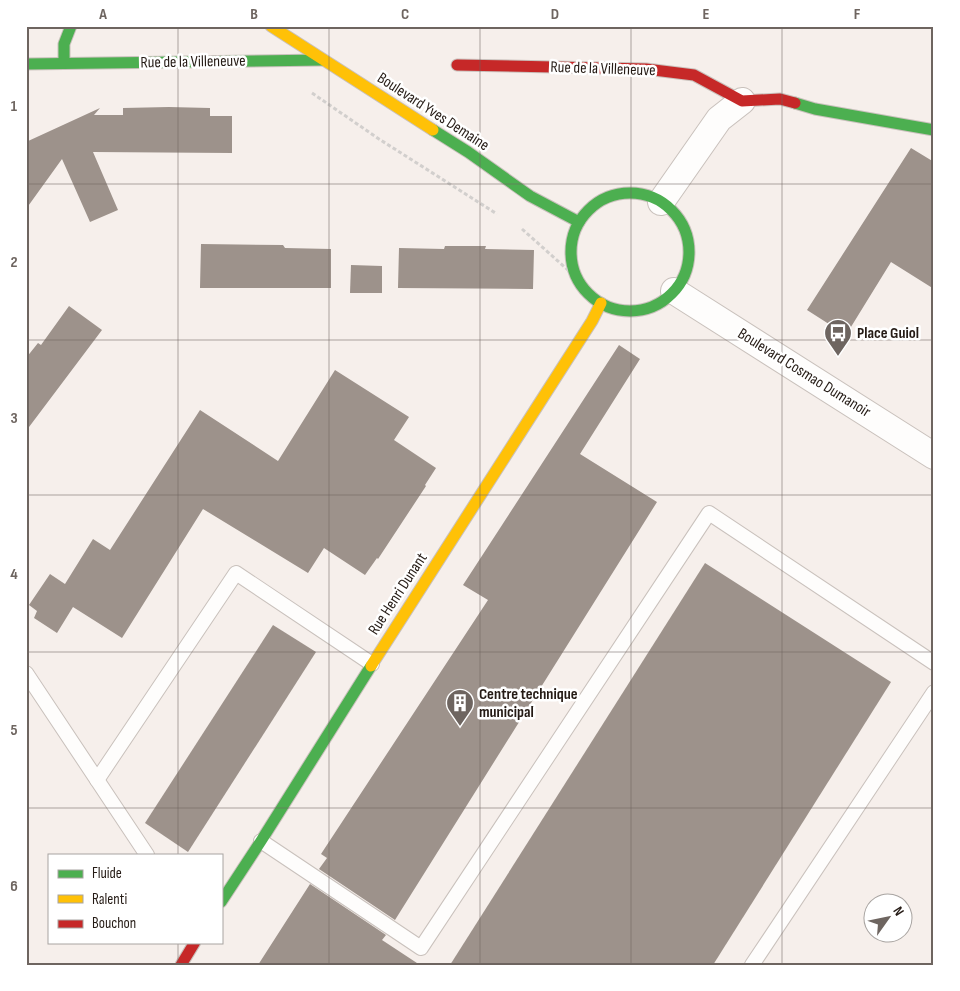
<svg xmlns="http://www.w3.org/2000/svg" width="960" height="991" viewBox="0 0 960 991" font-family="'Sofia Sans Condensed',sans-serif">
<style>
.building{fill:#9d928b}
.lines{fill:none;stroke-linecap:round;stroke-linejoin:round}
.lane-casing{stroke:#c9c1bc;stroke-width:16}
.street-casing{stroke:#c9c1bc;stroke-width:28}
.fast-casing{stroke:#c9c1bc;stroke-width:13}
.slow-casing{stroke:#c9c1bc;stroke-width:13}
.jam-casing{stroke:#c9c1bc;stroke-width:13}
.path{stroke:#d2cfcd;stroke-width:3;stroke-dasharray:4 2.5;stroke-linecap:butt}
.lane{stroke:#fefdfc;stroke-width:14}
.street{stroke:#fefdfc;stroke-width:26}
.fast{stroke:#4caf50;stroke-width:11}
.slow{stroke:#ffc107;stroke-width:11}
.jam{stroke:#c62828;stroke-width:11}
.grid{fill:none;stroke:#6e6560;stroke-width:1;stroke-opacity:0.55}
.labels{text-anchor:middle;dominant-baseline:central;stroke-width:5;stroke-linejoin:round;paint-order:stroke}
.street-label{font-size:16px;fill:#251b15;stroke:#fff}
.poi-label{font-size:16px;font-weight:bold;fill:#251b15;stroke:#fff;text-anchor:start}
.neatline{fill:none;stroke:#6e6560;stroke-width:2}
.grid-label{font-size:16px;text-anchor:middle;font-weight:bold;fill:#6e6560}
</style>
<rect width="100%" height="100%" fill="#f6efeb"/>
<!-- building -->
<g class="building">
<path d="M169,107L210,108V116H232V153L93,152L118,210L90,222L62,159L26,209V142L100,108L94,115H123V108Z"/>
<path d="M911,148L934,162V289L891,262L846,335L807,310Z"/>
<path d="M201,244L283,245L285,248L331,249V288H200Z"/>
<path d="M445,246H486L485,249L534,250L533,289L398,288L399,248L444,249Z"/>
<path d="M351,265L382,266V293H350Z"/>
<path d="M69,306L102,330L26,431V358L38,343L41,345Z"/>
<path d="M619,345L640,359L580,454L657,502L395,920L319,869L327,858L321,854L488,600L463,585Z"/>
<path d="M335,370L409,417L394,440L436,468L425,485L426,486L378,559L377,558L365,575L324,548L308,573L203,509L122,638L73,607L57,633L34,618L37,611L29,605L50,574L65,584L93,539L110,550L200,410L278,461Z"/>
<path d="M705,563L891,682L713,965H450Z"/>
<path d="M273,625L316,652L188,852L145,823Z"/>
<path d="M310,884L386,935L382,940L420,965H258Z"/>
</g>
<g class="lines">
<defs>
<g id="lane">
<path d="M26,673L147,855"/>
<path d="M97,780L236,573L372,664"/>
<path d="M261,841L421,948L709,513L934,663"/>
<path d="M752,965L934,692"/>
</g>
<g id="street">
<path d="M661,202L719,119L742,101"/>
<path d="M674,291L934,456"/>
</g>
<g id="fast">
<path d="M64,63V44L71,26"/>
<path d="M26,64L323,60"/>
<path d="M795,103L815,109L934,130"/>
<path d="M433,130L468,152L530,196L579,222"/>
<circle cx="630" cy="252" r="59"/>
<path d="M221,902L261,841L371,666"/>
</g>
<g id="slow">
<path d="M271,26L433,130"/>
<path d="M371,666L592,321L601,303"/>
</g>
<g id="jam">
<path d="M457,65L646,69L694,75L742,101L780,99L795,103"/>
<path d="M181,965L195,942"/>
</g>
</defs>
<!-- lane casing -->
<use href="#lane" class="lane-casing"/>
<!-- street casing -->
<use href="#street" class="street-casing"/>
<!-- fast casing -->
<use href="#fast" class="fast-casing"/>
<!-- slow casing -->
<use href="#slow" class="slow-casing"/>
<!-- jam casing -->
<use href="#jam" class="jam-casing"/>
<!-- path -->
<g class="path">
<path d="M312,93L379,139L497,214"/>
<path d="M522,229L578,279"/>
</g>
<!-- lane -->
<use href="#lane" class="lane"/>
<!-- street -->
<use href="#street" class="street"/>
<!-- fast -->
<use href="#fast" class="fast"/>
<!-- slow -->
<use href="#slow" class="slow"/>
<!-- jam -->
<use href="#jam" class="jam"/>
</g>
<!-- grid -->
<path class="grid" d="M178,26V855M329,26V965M480,26V965M631,26V965M782,26V965M26,184H934M26,340H934M26,495H934M26,652H934M26,808H934M178,942V965"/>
<!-- icons -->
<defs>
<symbol id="bus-pin" viewBox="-11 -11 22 30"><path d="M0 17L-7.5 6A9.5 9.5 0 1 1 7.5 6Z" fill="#6e6560" stroke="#fff"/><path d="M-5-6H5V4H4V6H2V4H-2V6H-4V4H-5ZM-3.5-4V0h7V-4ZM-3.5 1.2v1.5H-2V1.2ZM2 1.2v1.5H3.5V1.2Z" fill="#fff"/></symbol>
<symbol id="building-pin" viewBox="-11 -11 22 30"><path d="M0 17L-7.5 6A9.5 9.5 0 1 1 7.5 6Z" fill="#6e6560" stroke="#fff"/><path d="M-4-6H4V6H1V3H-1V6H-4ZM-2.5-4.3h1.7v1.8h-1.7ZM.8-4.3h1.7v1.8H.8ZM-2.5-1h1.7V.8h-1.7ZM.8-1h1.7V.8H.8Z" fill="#fff"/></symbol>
</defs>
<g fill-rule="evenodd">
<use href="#bus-pin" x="822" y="317" width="32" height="43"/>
<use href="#building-pin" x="444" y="687" width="32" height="43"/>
</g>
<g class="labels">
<!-- street labels -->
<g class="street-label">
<text transform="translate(193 62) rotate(-1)">Rue de la Villeneuve</text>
<text transform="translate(603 69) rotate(2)">Rue de la Villeneuve</text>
<text transform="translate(433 112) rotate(33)">Boulevard Yves Demaine</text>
<text transform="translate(804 373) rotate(32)">Boulevard Cosmao Dumanoir</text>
<text transform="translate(398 594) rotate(-57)">Rue Henri Dunant</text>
</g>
<!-- poi labels -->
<g class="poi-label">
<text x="857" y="333">Place Guiol</text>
<text x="479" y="694">Centre technique<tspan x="479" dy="18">municipal</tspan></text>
</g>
</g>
<!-- border -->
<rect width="960" height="991" fill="none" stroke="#ffffff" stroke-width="55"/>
<!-- legend -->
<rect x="48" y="854" width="175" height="90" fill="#ffffff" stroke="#a8a4a1"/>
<rect x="58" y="870" width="25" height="8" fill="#4caf50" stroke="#a8a4a1"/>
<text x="92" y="878" font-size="15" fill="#251b15">Fluide</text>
<rect x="58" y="895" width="25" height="8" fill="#ffc107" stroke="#a8a4a1"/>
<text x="92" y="904" font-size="15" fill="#251b15">Ralenti</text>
<rect x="58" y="920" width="25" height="8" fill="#c62828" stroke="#a8a4a1"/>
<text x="92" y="928" font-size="15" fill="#251b15">Bouchon</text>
<!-- north arrow -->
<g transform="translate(888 918) rotate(57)"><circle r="24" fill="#ffffff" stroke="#a8a4a1"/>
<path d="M0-4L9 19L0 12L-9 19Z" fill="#6e6560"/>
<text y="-8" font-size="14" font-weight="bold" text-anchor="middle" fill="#251b15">N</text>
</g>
<rect x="28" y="28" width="904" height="936" class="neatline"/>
<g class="grid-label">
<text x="103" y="19">A</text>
<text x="254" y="19">B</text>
<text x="405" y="19">C</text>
<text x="555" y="19">D</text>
<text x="706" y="19">E</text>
<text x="857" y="19">F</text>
<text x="14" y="111">1</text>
<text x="14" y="267">2</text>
<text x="14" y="423">3</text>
<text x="14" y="579">4</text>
<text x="14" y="735">5</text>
<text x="14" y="891">6</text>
</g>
</svg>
